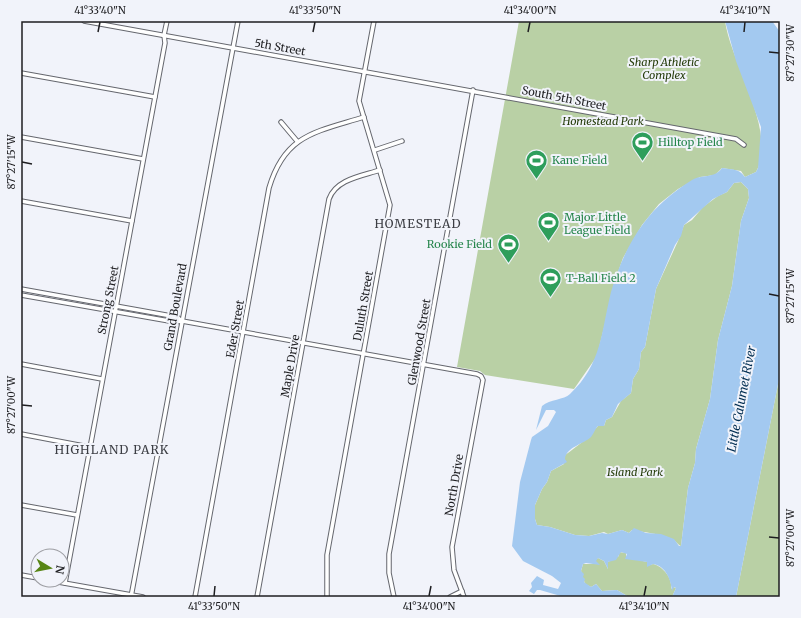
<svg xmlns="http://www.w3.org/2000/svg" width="801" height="618" viewBox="0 0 801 618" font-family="Merriweather,serif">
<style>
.green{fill:#b9d0a5}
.water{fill:#a3c9f0;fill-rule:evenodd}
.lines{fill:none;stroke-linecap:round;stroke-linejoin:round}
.street-casing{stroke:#65676e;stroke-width:5.5}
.street{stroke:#fff;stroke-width:3.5}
.ticks{fill:none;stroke:#1e1e21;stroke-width:1.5}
.labels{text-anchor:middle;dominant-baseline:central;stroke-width:4;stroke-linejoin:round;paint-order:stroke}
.street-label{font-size:11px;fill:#1e1e21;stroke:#f1f3fa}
.park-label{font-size:11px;font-style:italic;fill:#263d0b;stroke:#f1f3fa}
.leisure-label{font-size:11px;fill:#27864d;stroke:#f1f3fa;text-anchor:start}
.neighbourhood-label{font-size:12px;letter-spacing:1px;fill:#3c3e44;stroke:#f1f3fa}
.water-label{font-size:12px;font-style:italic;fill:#012d51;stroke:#f1f3fa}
.neatline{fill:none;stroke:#1e1e21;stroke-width:1.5}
.ticks-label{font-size:10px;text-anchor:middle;fill:#1e1e21}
</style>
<rect width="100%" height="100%" fill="#f1f3fa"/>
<!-- green -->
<g class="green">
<path d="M519,21H725C731,64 778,132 756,172L745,177L741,171L722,168L715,175L700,177L678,189L659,204L642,225L623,258L617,275L597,356L574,389L485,375L480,371L457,367Z"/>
<path d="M741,182L748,189L749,198L741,221L732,286L718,340L710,399L696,449L695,463L688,488L681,546C678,545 676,541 672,539C659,533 646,533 632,530L629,533L622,530L608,534L604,532L589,536L575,535L550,527L537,525L535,519V505L542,489L547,482L551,471L564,464L565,455C578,446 588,438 598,426H604L606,420L612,417L621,401L631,393L633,379L639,369L641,352L645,347L656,289L678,241L684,225L692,220L703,207L718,196L727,192L734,183Z"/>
<path d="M780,374V597H736Z"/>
<path d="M619,552L626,553V557L647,562V566L653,564C663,566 673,579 671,589L673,587L676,588L672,597H629L617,590L602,591L596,584L591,587L585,584L581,571L583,564H596V559L598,558L604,561L608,569V562L619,556Z"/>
</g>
<!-- water -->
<path class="water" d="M725,21H772L780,32V374L736,597H672L676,588L674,587L672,591C671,580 666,566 653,564L647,567V562L625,559L627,554L621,552L616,560L608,562V569L604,561L598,558L596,561L600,565L586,563L583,564L581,571L584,574L583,577L585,579L584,582L591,587L596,584L602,591L617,590L629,597H564L540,590H537L534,594L529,591L532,587L531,583L537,576L544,580L543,585L558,589L561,583L552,576L523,561L512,546L520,482L531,440L532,437L548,426L556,412L554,410H546L536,430L542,406C550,399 564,400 570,394C602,364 601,332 611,292C618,268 628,244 643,224C657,205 673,192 692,180C702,174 714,179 722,168C733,170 738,168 745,177L756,172L758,168L761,127L736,61ZM741,182L748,189L749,198L741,221L732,286L718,340L710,399L696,449L695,463L688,488L681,546H679L674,539L661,534L646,533L634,528L629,533L622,530L608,534L602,533L589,536L575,535L550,527L537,525L535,519V505L542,489L547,482L551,471L567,462L565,459C566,447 584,444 591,437C593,435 595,429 598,426H604L606,420L612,417L618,404L631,393L633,379L639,369L641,352L645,347L656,289L675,245L681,236L684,225L713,199L727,192L734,183Z"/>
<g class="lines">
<defs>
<g id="street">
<path d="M84,21L736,139L744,145"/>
<path d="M21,73L155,97"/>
<path d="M281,122L297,141"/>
<path d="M21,137L143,159"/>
<path d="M375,150L402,141"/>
<path d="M21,201L132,221"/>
<path d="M21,289L177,317L182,321"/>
<path d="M21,295L175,322L182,321L477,374L481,376L483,380L452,547L454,570L464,597"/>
<path d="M21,364L102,379"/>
<path d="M21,434L89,447"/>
<path d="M21,505L77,515"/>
<path d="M21,575L38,578"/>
<path d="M47,580L143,597"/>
<path d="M65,583L165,43L164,35L167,21"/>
<path d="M131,597L238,21"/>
<path d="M195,597L269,188C285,134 316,132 364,117"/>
<path d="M257,597L329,199C336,179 362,176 380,170"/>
<path d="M327,597V555L390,205L359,101L374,21"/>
<path d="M394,597L389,573V554L473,90"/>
<path d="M450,597L462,591"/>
</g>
</defs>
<!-- street casing -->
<use href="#street" class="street-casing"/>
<!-- street -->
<use href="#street" class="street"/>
</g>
<!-- ticks -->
<path class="ticks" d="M98,32L100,22M313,32L315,22M528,32L530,22M744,32L745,22M769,52L779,53M22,162L32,164M769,294L779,296M22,405L32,406M769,537L779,538M214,596L215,586M429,596L431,586M644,596L646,586"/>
<!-- icons -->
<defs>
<symbol id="stadium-pin" viewBox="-11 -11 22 30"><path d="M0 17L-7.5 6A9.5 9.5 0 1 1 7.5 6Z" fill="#2e9e5b" stroke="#f1f3fa"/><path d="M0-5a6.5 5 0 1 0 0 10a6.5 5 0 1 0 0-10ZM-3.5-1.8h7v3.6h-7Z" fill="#fff"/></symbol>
</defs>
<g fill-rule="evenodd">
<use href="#stadium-pin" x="630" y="130" width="25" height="34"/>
<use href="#stadium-pin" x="524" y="148" width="25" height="34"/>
<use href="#stadium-pin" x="536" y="210" width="25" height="34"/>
<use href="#stadium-pin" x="496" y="232" width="25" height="34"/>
<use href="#stadium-pin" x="538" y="266" width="25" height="34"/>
</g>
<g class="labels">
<!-- street labels -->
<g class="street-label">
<text transform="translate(280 47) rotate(10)">5th Street</text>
<text transform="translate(564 98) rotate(11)">South 5th Street</text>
<text transform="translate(108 300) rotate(-79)">Strong Street</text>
<text transform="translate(363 306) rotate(-80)">Duluth Street</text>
<text transform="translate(175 307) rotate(-80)">Grand Boulevard</text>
<text transform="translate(235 329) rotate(-80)">Eder Street</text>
<text transform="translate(419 342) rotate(-80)">Glenwood Street</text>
<text transform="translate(290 366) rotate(-80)">Maple Drive</text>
<text transform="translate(454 485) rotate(-80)">North Drive</text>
</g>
<!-- park labels -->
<g class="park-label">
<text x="664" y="62">Sharp Athletic<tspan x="664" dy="13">Complex</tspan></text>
<text x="603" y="121">Homestead Park</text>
<text x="635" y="472">Island Park</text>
</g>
<!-- leisure labels -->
<g class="leisure-label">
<text x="658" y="142">Hilltop Field</text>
<text x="552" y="160">Kane Field</text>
<text x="564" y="217">Major Little<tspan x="564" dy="13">League Field</tspan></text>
<text x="492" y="244" text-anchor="end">Rookie Field</text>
<text x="566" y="278">T-Ball Field 2</text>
</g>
<!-- neighbourhood labels -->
<g class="neighbourhood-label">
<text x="418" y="223">HOMESTEAD</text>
<text x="112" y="449">HIGHLAND PARK</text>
</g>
<!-- water labels -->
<g class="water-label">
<text transform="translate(741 399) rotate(-79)">Little Calumet River</text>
</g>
</g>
<!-- border -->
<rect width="801" height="618" fill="none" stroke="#f1f3fa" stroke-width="44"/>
<!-- north arrow -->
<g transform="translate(50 568) rotate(100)"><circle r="19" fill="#f1f3fa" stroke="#9d9ea3"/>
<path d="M0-3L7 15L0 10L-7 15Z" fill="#578515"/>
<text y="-6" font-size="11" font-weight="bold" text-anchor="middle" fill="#1e1e21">N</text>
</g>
<rect x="22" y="22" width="757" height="574" class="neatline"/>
<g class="ticks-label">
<text x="100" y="14">41°33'40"N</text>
<text x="315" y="14">41°33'50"N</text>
<text x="530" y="14">41°34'00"N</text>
<text x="745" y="14">41°34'10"N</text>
<text transform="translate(790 53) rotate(-90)" y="4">87°27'30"W</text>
<text transform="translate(11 162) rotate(-90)" y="4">87°27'15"W</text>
<text transform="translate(790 296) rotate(-90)" y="4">87°27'15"W</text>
<text transform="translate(11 405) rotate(-90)" y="4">87°27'00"W</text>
<text transform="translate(790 538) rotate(-90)" y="4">87°27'00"W</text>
<text x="214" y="610">41°33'50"N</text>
<text x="429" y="610">41°34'00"N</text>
<text x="644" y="610">41°34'10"N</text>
</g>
</svg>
